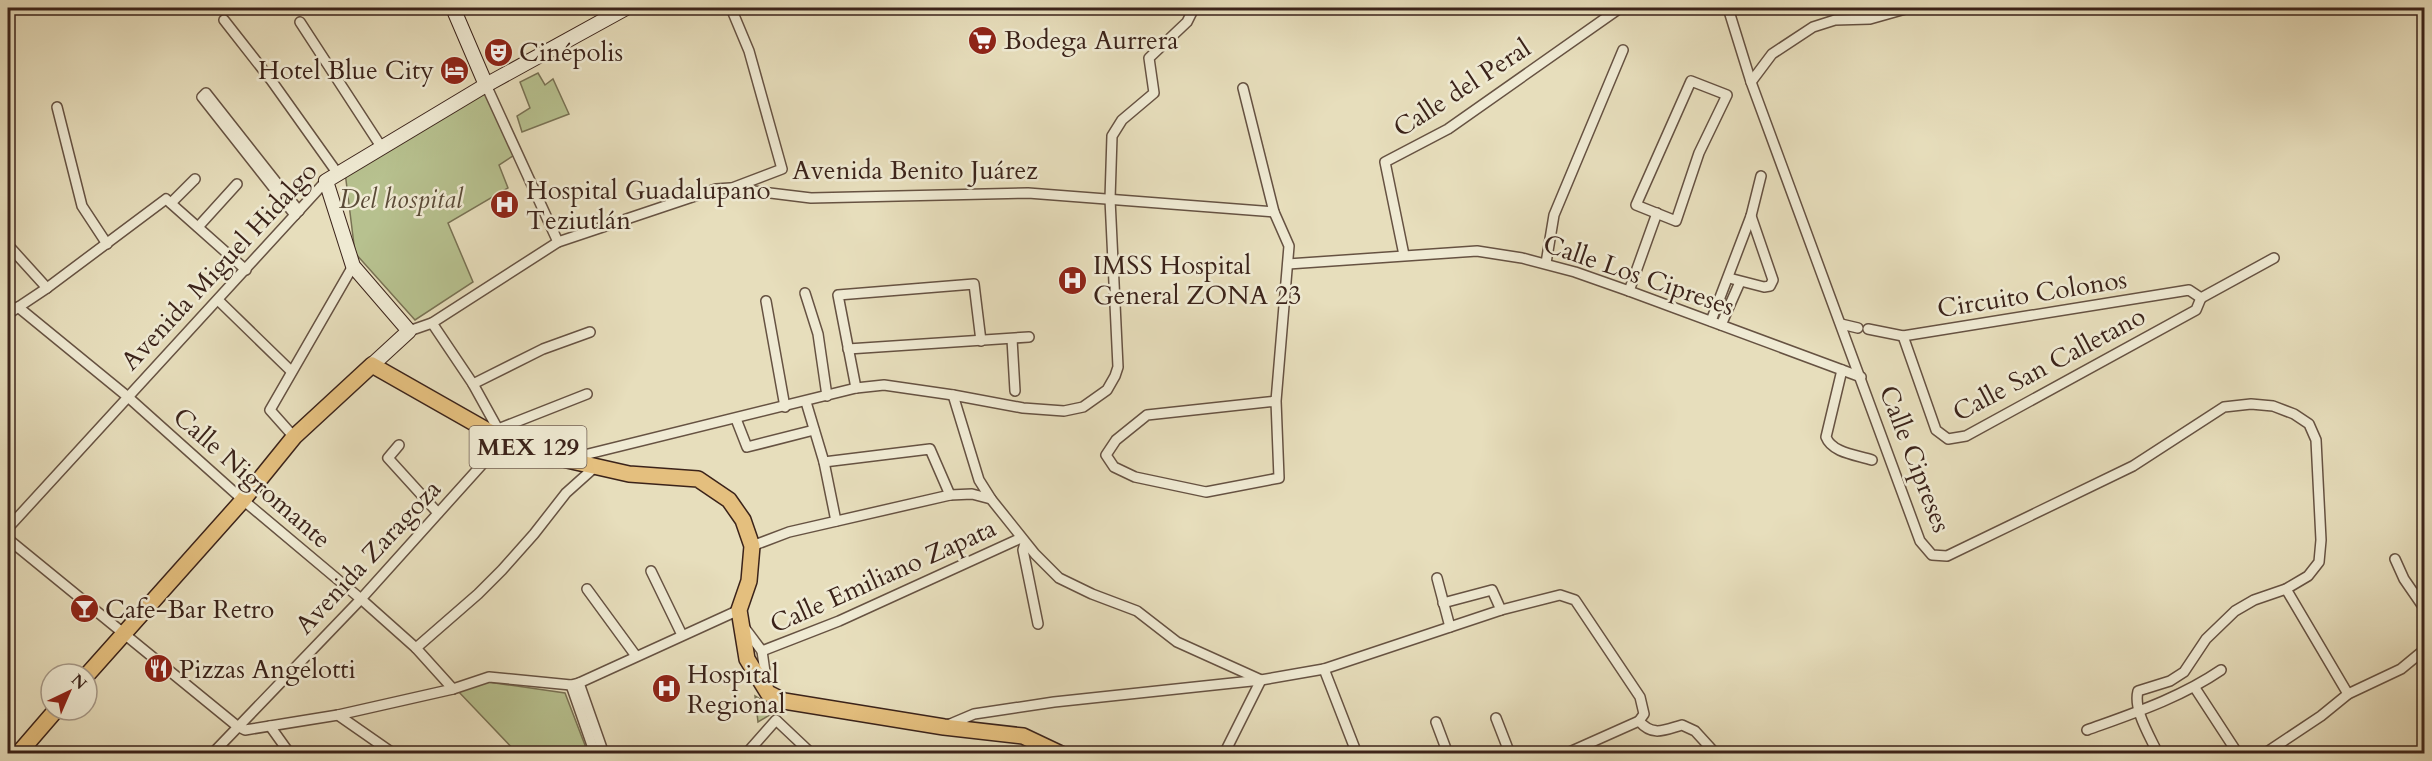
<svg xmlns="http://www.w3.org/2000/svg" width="2432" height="761" viewBox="0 0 2432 761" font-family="Cardo,serif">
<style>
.green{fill:#b7c18f;stroke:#797254;stroke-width:1.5}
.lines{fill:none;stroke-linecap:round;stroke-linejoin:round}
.street-casing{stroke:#665242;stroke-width:12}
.secondary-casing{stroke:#3b231a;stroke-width:16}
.primary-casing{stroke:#3b231a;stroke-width:18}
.street{stroke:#efead3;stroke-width:9}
.secondary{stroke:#efead3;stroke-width:14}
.primary{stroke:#e4bf7e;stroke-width:15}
.labels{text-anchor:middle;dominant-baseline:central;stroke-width:5;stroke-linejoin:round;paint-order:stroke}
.shield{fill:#efead3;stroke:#715f52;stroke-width:1.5}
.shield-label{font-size:24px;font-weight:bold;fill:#3b231a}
.poi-label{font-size:26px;fill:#3b231a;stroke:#efead3;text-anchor:start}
.street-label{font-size:26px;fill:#3b231a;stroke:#efead3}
.park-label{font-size:26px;font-style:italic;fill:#5a4a37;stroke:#efead3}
</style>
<rect width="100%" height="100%" fill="#e7debc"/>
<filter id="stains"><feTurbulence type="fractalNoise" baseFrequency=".00333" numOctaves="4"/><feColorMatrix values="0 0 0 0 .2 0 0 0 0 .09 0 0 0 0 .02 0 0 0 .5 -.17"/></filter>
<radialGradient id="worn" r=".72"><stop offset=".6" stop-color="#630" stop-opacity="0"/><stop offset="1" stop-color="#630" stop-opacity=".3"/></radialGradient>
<!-- green -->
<g class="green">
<path d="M538,73L545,85L553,79L569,114L522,132L517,116L530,108L520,82Z"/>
<path d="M487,88L516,154L499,165L508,188L448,223L473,282L415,320L355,253L345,172Z"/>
<path d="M488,682L565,693L588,753H517L456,689Z"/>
<path d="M755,696L778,710L758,722Z"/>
</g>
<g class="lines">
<defs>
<g id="street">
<path d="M731,8L749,51L782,169L732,188"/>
<path d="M1728,8L1751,82L1920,541L1932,555L1947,556L2133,466L2224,407L2251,404L2273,406L2294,414L2309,424L2316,440L2321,540L2319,562L2308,576L2286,589L2254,600L2235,611L2206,639L2184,672L2170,681L2138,691C2133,710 2150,736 2158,754"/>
<path d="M224,20L271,80L338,174"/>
<path d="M300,22L382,148"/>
<path d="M1691,81L1727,95L1699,153L1676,221L1636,205Z"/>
<path d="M1751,82L1772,54L1813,27L1835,20L1870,19L1909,8"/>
<path d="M486,85L558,242"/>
<path d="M1243,88L1274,212L1289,246L1276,401L1279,478L1206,492L1135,477L1114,467L1106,455L1116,440L1147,415L1276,401"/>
<path d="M57,107L82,206L107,244"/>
<path d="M171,203L195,179"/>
<path d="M295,215L202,97L206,93L299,211"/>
<path d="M198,227L237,184"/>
<path d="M8,245L47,288"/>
<path d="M1404,255L1385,162L1448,129L1620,8"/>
<path d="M1546,263L1554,215L1623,50"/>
<path d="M1288,264L1477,251L1522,258L1575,272L1629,291L1861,377"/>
<path d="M1729,278L1764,287L1770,286L1773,280L1751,216"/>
<path d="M1629,291L1657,213"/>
<path d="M805,293L818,334L827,396"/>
<path d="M2201,298L2274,258"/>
<path d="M218,300L291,371"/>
<path d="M766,301L785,407"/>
<path d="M18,307L128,397L243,500L361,599L416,648L453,689"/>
<path d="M8,314L47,288L166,199L246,270"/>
<path d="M1711,321L1751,216L1761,176"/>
<path d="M1841,324L1858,328"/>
<path d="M1721,325L1740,282"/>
<path d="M1868,329L1903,336L2189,290L2201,298"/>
<path d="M409,331L432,323L558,242L716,189L730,188L811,198L1028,193L1274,212"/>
<path d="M1903,336L1936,430L1948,439L1966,436L2196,310L2201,298"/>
<path d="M1012,339L1015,391"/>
<path d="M848,349L1029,337"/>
<path d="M1842,370L1826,437C1832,453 1857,455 1872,460"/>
<path d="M473,384L543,349L590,332"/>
<path d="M856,388L838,295L974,284L981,341"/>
<path d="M953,395L979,480L991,499"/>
<path d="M806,402L824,462L836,521"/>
<path d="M736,419L747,447L814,430"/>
<path d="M493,431L587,394"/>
<path d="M294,437L270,410L353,266"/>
<path d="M399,445L388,458L438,513"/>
<path d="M572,458L856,388L884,385L953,395L1023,408L1064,411L1083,407L1107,390L1115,376L1118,367L1110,199L1112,136L1122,120L1154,93L1149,58L1187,22L1194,8"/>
<path d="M824,462L930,449L950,495"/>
<path d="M8,528L326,181"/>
<path d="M8,539L237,726L245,730L338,715L453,689L489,677L571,685L579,683L739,610"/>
<path d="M1025,543L1023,550L1038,624"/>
<path d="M752,546L789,532L950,495L972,494L991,499L1035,554L1059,578L1092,594L1137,611L1177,642L1259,679"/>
<path d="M2395,559L2404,579L2424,608"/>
<path d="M651,571L682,635"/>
<path d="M1437,578L1450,627"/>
<path d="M587,589L636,656"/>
<path d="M2286,589L2348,694"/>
<path d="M1443,603L1492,590L1501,610"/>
<path d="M744,627L762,651L767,686"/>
<path d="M416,648L478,594L502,570L534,534L566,493L595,467"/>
<path d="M762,651L839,621L1021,538"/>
<path d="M1324,669L1357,754"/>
<path d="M579,683L604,754"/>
<path d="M571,685L595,754"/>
<path d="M2195,688L2238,754"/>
<path d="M338,715L394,754"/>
<path d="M1496,718L1510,754"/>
<path d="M1639,721C1653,737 1664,730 1682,725L1695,731L1716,754"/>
<path d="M1436,722L1448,754"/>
<path d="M948,725L974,714L1054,702L1261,680L1324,669L1501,610L1560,595L1575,600L1640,697L1644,714L1639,721L1565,754"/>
<path d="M270,726L290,754"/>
<path d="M2087,730C2134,713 2180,698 2221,670"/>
<path d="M212,754L361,599L504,440L473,384L432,323"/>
<path d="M746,754L776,720L812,754"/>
<path d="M1224,754L1261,680"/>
<path d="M2264,754L2321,716L2348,694L2401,669L2424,650"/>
</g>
<g id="secondary">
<path d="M453,8L486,85"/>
<path d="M372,365L409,331L353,266L326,181L486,85L626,8"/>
</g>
<g id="primary">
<path d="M87,675L243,500L294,437L372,365L504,440L567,460L629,474L698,479L729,500L743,520L752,546L749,581L739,610L747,659L768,693L784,701L944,727L1023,736L1061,754"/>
<path d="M18,754L56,710"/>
</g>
</defs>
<!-- street casing -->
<use href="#street" class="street-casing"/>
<!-- secondary casing -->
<use href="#secondary" class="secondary-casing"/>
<!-- primary casing -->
<use href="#primary" class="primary-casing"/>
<!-- street -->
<use href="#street" class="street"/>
<!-- secondary -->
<use href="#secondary" class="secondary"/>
<!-- primary -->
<use href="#primary" class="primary"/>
</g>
<!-- icons -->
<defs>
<symbol id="supermarket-disc" viewBox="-11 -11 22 22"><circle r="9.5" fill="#8f2418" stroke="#efead3"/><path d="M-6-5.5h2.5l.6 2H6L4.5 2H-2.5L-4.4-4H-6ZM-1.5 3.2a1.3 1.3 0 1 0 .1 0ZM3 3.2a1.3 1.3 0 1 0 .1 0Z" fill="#fff"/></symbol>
<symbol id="theatre-disc" viewBox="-11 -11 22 22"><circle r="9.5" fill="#8f2418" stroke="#efead3"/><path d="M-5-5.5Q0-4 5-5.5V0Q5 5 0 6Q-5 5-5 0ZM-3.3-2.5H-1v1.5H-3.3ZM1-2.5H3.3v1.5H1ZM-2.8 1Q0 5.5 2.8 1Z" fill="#fff"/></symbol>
<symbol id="hotel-disc" viewBox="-11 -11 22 22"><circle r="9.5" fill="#8f2418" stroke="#efead3"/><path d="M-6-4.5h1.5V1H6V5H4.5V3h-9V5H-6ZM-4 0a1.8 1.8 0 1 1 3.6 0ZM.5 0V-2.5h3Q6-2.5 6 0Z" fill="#fff"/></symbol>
<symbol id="hospital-disc" viewBox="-11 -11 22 22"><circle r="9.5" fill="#8f2418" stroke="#efead3"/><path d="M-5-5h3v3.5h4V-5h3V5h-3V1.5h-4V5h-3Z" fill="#fff"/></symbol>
<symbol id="bar-disc" viewBox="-11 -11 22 22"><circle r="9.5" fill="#8f2418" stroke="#efead3"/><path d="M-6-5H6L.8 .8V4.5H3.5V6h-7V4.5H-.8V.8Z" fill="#fff"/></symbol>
<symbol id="restaurant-disc" viewBox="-11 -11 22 22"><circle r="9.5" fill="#8f2418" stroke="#efead3"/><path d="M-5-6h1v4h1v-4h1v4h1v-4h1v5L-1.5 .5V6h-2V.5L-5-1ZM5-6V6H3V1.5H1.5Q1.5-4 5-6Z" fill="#fff"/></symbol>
</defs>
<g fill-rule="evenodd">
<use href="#supermarket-disc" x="966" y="24" width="33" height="33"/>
<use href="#theatre-disc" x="482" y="36" width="33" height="33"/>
<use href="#hotel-disc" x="438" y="54" width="33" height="33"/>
<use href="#hospital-disc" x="488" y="188" width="33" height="33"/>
<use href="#hospital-disc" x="1056" y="264" width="33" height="33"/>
<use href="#bar-disc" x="68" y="592" width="33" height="33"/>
<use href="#restaurant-disc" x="142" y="652" width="33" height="33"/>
<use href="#hospital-disc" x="650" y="672" width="33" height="33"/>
</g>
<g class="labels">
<!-- shield labels -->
<rect class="shield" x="469.5" y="426" width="117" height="42" rx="4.5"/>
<g class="shield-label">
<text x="528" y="447">MEX 129</text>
</g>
<!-- poi labels -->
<g class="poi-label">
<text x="1004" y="40">Bodega Aurrera</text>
<text x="519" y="52">Cinépolis</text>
<text x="434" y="70" text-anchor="end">Hotel Blue City</text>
<text x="526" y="190">Hospital Guadalupano<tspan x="526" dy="30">Teziutlán</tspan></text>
<text x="1093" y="265">IMSS Hospital<tspan x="1093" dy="30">General ZONA 23</tspan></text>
<text x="105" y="609">Cafe-Bar Retro</text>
<text x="179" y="669">Pizzas Angelotti</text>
<text x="687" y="674">Hospital<tspan x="687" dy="30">Regional</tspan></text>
</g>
<!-- street labels -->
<g class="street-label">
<text transform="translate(1462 88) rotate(-33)">Calle del Peral</text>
<text x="915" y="170">Avenida Benito Juárez</text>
<text transform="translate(219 266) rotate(-47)">Avenida Miguel Hidalgo</text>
<text transform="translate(1639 275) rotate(19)">Calle Los Cipreses</text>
<text transform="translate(2032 294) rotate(-9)">Circuito Colonos</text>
<text transform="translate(2049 364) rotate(-28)">Calle San Calletano</text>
<text transform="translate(1915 459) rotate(69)">Calle Cipreses</text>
<text transform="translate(252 478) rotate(41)">Calle Nigromante</text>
<text transform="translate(368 557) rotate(-47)">Avenida Zaragoza</text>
<text transform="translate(883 576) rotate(-24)">Calle Emiliano Zapata</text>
</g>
<!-- park labels -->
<g class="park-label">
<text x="401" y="199">Del hospital</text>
</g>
</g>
<!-- margin -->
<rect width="2432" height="761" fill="none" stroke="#e7debc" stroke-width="30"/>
<rect x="9" y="9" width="2414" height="743" fill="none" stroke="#3b231a" stroke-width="3"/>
<rect x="15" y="15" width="2402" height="731" fill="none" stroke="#3b231a" stroke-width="1.5"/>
<!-- north arrow -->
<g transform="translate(69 692) rotate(44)"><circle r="28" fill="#efead3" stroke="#a79a89" stroke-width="1.5"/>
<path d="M0-4.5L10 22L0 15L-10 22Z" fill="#8f2418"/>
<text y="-9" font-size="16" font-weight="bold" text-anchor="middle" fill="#3b231a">N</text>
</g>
<rect width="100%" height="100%" filter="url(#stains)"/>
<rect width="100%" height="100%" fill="url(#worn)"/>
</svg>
